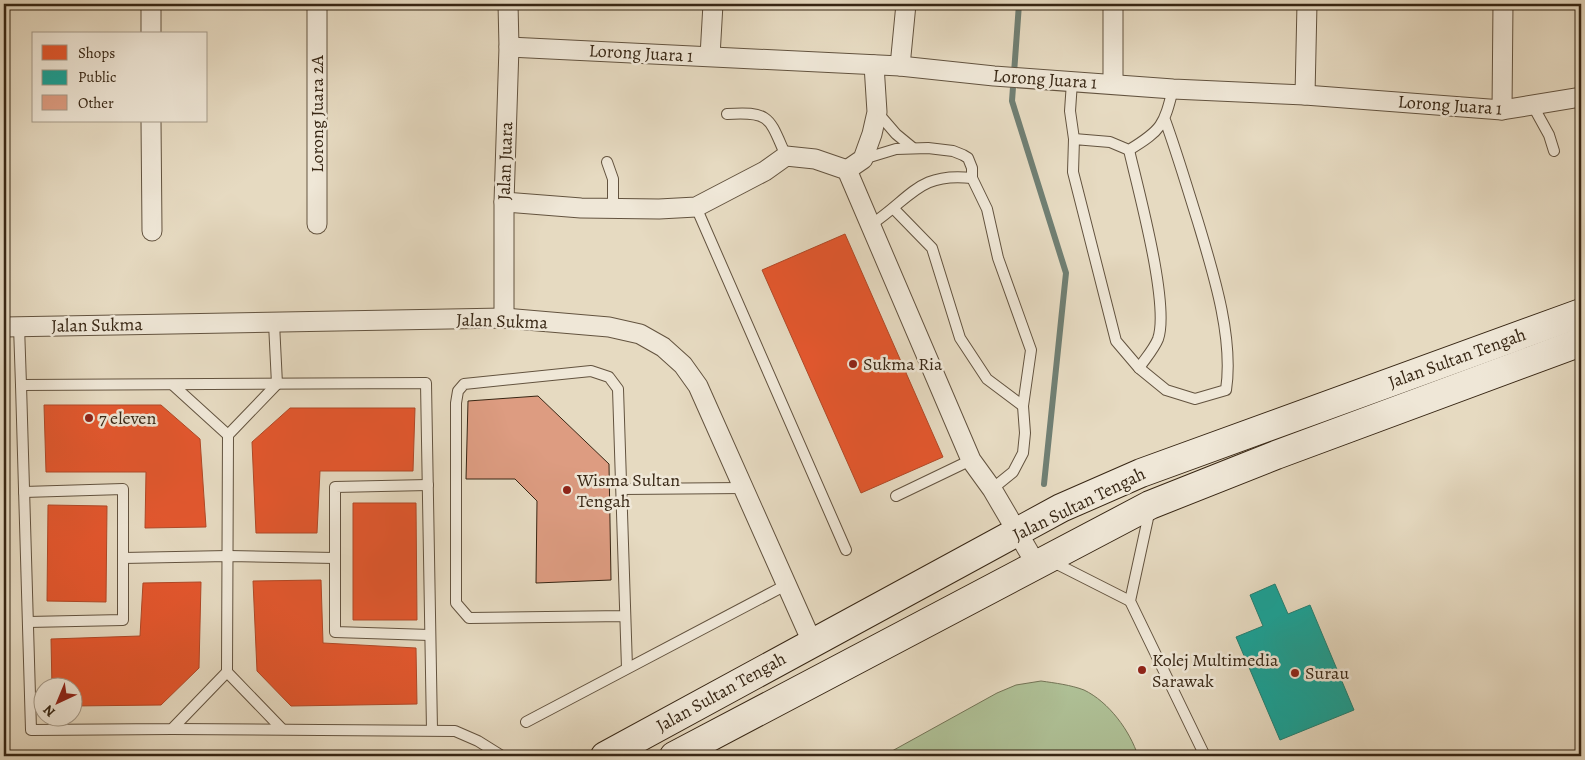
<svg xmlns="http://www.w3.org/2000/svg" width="1585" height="760" viewBox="0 0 1585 760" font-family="Alegreya,serif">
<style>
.grass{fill:#afc197;stroke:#737456}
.shops{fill:#e4572e;stroke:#b04826}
.public{fill:#17a398;stroke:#217e70}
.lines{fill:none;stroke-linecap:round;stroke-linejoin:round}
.stream{stroke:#707f73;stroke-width:6}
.building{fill:#dd9c81;stroke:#372614}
.lane-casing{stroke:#63533f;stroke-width:12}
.street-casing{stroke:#63533f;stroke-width:21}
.secondary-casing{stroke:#372614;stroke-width:30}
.lane{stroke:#efe7d7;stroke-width:10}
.street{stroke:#efe7d7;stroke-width:19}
.secondary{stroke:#efe7d7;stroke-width:28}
.poi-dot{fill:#8f2418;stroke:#efe7d7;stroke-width:2}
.labels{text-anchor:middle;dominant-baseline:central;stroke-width:5;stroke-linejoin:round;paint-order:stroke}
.street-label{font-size:18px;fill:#372614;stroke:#efe7d7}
.poi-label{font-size:18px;fill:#372614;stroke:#efe7d7;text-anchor:start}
</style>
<rect width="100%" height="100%" fill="#e6dac1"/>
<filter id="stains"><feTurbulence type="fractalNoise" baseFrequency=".004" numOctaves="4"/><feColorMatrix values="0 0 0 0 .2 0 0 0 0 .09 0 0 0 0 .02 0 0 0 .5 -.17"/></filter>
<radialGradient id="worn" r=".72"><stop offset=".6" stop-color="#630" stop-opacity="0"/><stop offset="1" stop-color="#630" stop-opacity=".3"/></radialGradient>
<!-- grass -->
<path class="grass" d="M1041,681C1055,683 1071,685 1084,690C1109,702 1130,731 1138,756H883L997,693L1016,685Z"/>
<!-- shops -->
<g class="shops">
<path d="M845,234L943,457L861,493L762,270Z"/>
<path d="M44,405H161L200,439L206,527L145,528L146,472H46Z"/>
<path d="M290,408H415L413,471H320L317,533H256L252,442Z"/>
<path d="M353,503H416L417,620H353Z"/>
<path d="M48,505L107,506L106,602L47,601Z"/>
<path d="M321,580L323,643L416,648L417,704L291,706L257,671L253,581Z"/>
<path d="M201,582L199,668L161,705L72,706V688H52L51,639L140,636L143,583Z"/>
</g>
<!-- public -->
<path class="public" d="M1275,584L1288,614L1310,605L1354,710L1280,740L1236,637L1263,626L1250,595Z"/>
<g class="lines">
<!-- stream -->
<path class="stream" d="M1019,4L1012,101L1066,273L1044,484"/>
</g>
<!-- building -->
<path class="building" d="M538,396L609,464L611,580L536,583L537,501L515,479H466L468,401Z"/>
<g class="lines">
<defs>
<g id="lane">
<path d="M1072,82L1070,111L1074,139"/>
<path d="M1533,106L1549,135L1554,151"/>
<path d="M877,112L896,134L913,148"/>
<path d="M727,114C771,111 769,118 786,156"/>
<path d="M1165,120C1177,153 1187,187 1198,222C1213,272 1234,338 1226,390L1195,399L1166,390L1139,368L1116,341L1073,172L1074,139L1110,142L1129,150C1162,130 1164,125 1173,89"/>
<path d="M1129,150C1138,189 1170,305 1158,339C1154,349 1145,359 1139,368"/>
<path d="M863,159L896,149L928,148L953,151L963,155L968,158L972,168V178L987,209L998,258L1031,350L1023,406L1025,433L1023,453L1013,472L992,489"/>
<path d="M607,162L613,179V209"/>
<path d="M696,207L846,550"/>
<path d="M894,209L932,248L960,338L987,379L1023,406"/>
<path d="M872,224C912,197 919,172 972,178"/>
<path d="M274,323L277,384L228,435L227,672L282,729"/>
<path d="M19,326L21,385"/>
<path d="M173,385L228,435"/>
<path d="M428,485L335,487V632L430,635"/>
<path d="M622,489L744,488"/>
<path d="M24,492L123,489V620L28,622"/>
<path d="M896,496L971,460"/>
<path d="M1150,509L1130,601L1205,756"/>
<path d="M123,558L228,556L335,558"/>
<path d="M1051,561L1130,601"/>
<path d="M625,616L469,618L456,603V403L458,391L464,384L591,371L609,377L618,389L627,668"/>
<path d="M227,672L172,729L31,730L21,385L426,383L432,730"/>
<path d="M526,722L786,585"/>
<path d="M172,729L455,731L478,741L502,756"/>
</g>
<g id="street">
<path d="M151,4V34"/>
<path d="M509,47L900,66L994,76L1173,89L1305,95L1502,110L1581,97"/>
<path d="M710,56L713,4"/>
<path d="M900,66L906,4"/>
<path d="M1113,84V4"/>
<path d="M1305,95L1307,4"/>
<path d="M1502,110L1503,4"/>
<path d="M151,121L152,231"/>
<path d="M847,170L863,159L872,134L877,112L874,65"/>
<path d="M504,202L581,208L659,209L696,207L765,171L786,156L815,159L847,170L971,460L992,489L1036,564"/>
<path d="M317,224V4"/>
<path d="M504,318V202L509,47L508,4"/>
<path d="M4,327L504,318L609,327L640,334L663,347L683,365L698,386L812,642"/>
</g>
<g id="secondary">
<path d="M605,756L1061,508L1141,473L1581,313"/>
<path d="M674,756L1150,505L1276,455L1581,342"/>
</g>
</defs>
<!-- lane casing -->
<use href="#lane" class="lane-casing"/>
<!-- street casing -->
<use href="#street" class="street-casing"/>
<!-- secondary casing -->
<use href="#secondary" class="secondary-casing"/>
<!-- lane -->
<use href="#lane" class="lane"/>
<!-- street -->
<use href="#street" class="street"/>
<!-- secondary -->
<use href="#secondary" class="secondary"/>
</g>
<!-- markers -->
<g class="poi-dot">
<circle cx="853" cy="364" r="5"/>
<circle cx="89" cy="418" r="5"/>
<circle cx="567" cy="490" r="5"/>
<circle cx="1142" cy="670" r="5"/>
<circle cx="1295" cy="673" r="5"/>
</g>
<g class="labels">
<!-- street labels -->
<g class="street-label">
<text transform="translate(641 53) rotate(3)">Lorong Juara 1</text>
<text transform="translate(1045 79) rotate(4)">Lorong Juara 1</text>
<text transform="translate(1450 105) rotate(4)">Lorong Juara 1</text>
<text transform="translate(317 114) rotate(-90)">Lorong Juara 2A</text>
<text transform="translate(505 161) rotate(-88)">Jalan Juara</text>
<text transform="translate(502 321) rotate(2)">Jalan Sukma</text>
<text transform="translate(97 325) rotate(-1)">Jalan Sukma</text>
<text transform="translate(1457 358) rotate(-20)">Jalan Sultan Tengah</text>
<text transform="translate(1079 504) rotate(-26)">Jalan Sultan Tengah</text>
<text transform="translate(721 692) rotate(-29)">Jalan Sultan Tengah</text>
</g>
<!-- poi labels -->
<g class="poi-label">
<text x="863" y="364">Sukma Ria</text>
<text x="99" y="418">7 eleven</text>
<text x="577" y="480">Wisma Sultan<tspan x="577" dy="21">Tengah</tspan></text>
<text x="1152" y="660">Kolej Multimedia<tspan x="1152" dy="21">Sarawak</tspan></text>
<text x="1305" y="673">Surau</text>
</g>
</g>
<!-- margin -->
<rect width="1585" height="760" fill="none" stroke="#e6dac1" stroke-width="20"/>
<rect x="5" y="5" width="1575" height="750" fill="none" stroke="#372614" stroke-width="2.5"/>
<rect x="10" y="10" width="1565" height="740" fill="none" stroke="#372614"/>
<!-- legend -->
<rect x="32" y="32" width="175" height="90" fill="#efe7d7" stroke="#a59a89"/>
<rect x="42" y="45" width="25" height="15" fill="#e4572e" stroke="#a59a89"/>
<text x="78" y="58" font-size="15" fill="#372614">Shops</text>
<rect x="42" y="70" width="25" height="15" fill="#17a398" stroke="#a59a89"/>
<text x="78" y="82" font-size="15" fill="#372614">Public</text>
<rect x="42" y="95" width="25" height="15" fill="#dd9c81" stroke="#a59a89"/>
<text x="78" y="108" font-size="15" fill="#372614">Other</text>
<!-- north arrow -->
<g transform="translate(58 702) rotate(224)"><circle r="24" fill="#efe7d7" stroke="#a59a89"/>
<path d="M0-4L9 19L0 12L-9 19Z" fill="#8f2418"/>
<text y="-8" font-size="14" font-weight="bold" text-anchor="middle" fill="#372614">N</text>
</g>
<rect width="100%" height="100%" filter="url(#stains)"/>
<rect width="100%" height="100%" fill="url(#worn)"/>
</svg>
